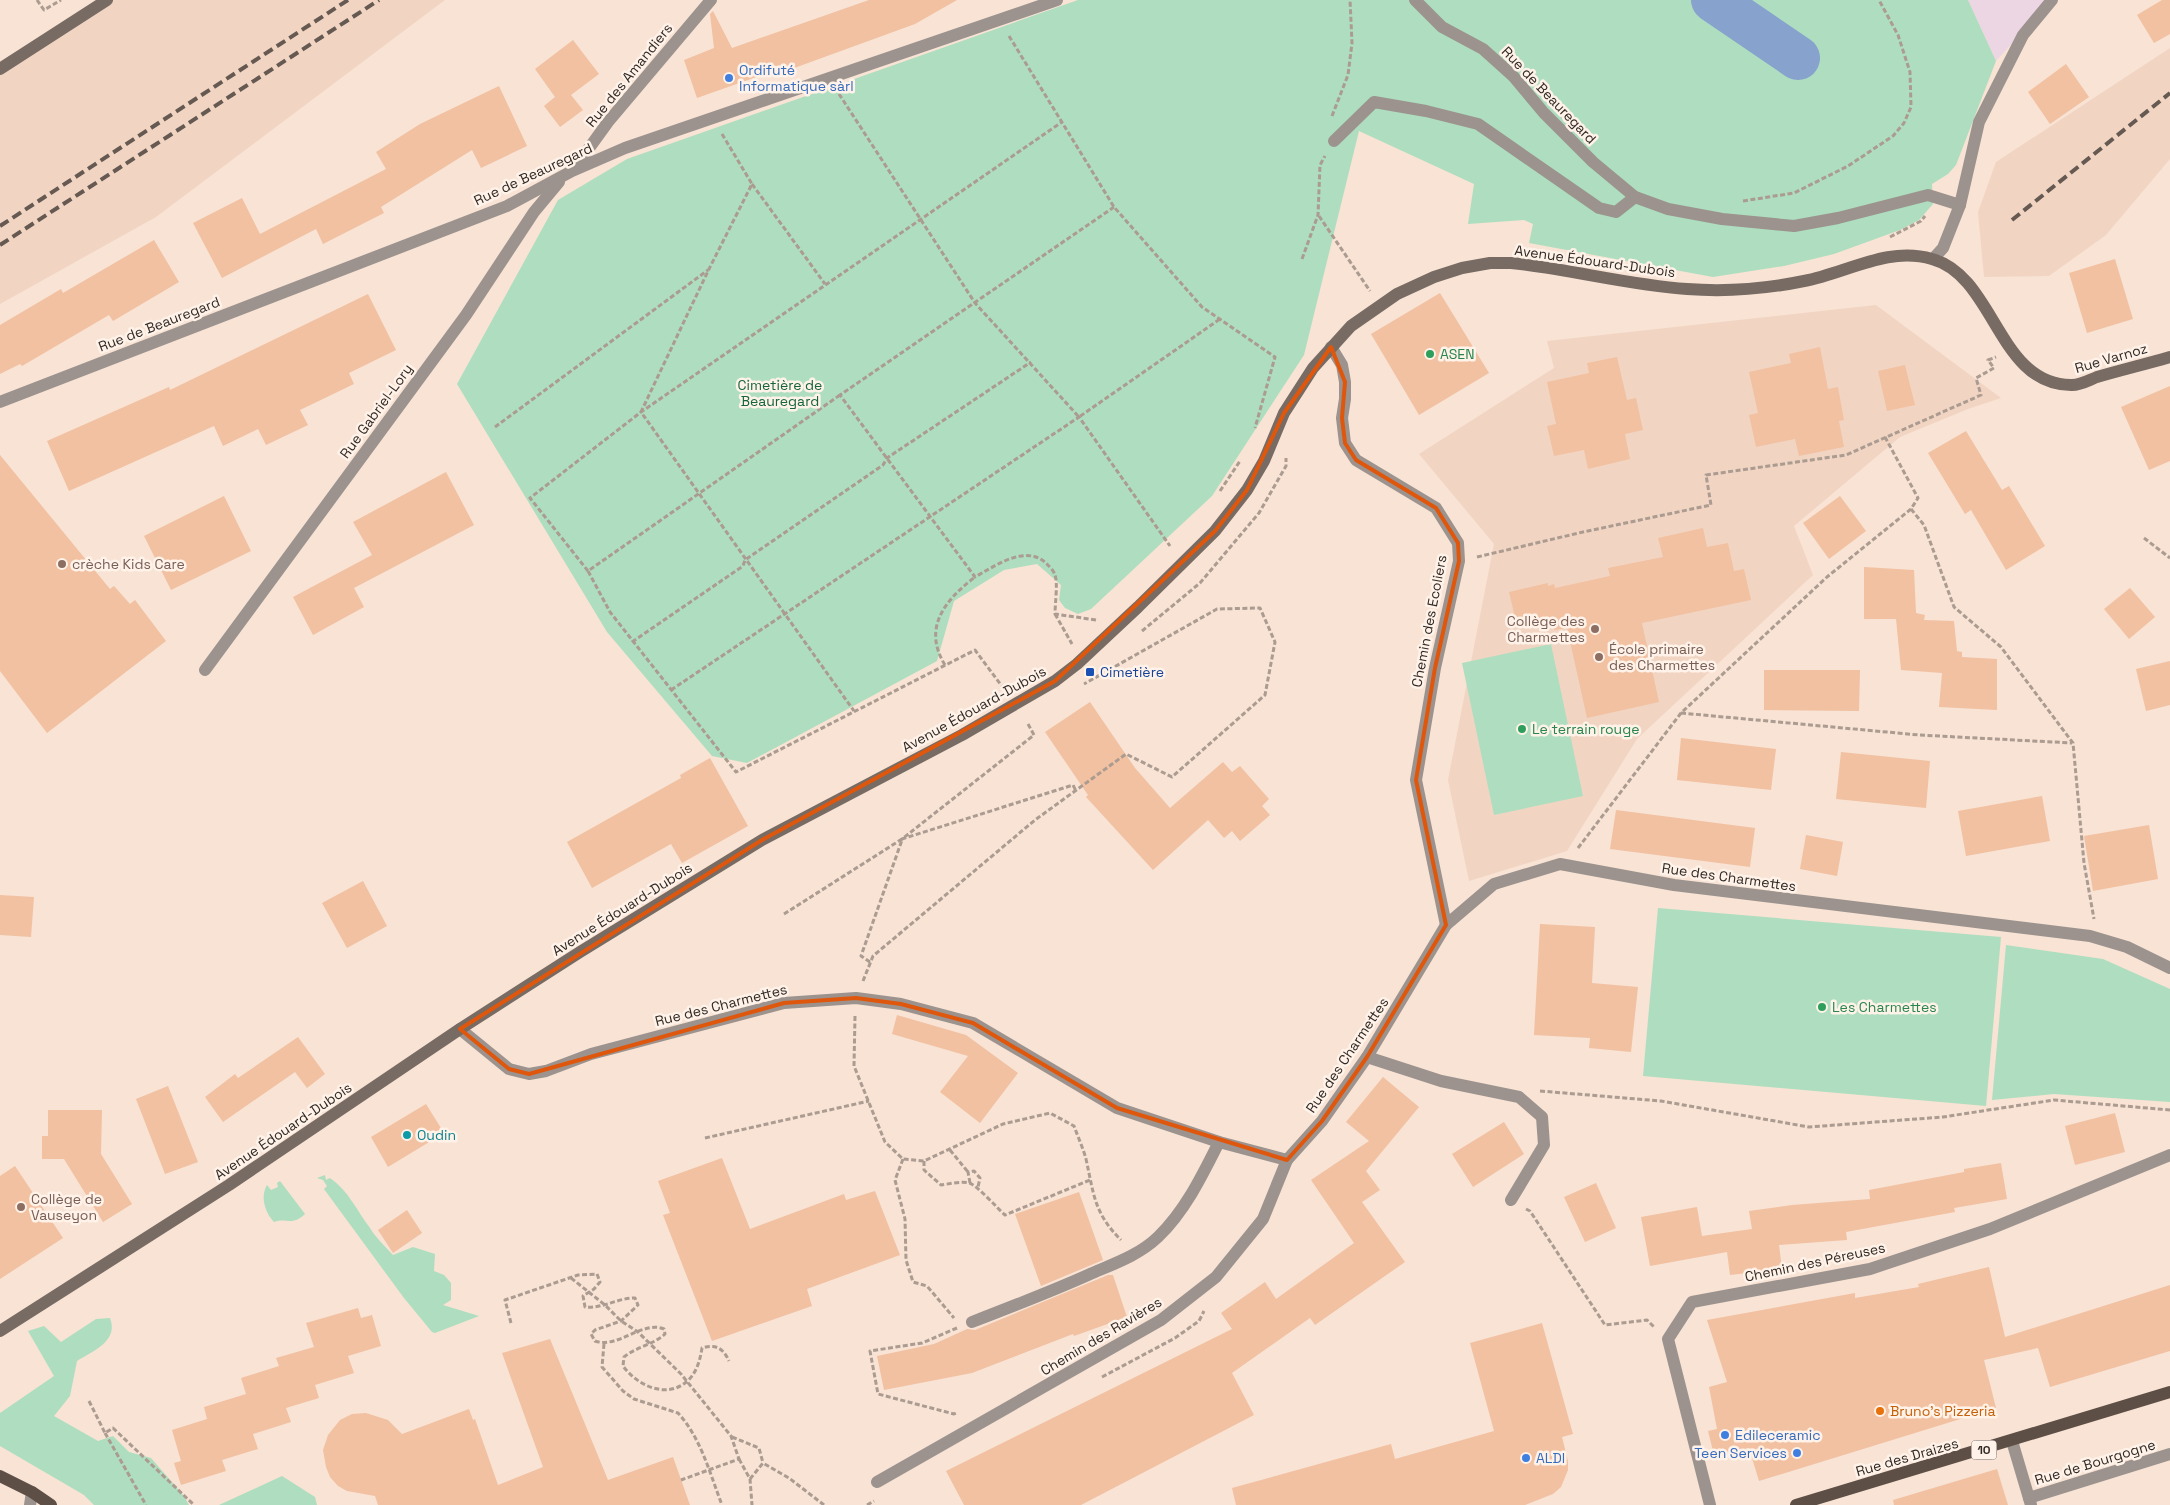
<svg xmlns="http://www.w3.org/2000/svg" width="2170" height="1505" viewBox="0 0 2170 1505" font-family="'Space Grotesk',sans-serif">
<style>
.industrial{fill:#edd6e3}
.built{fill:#f1d5c2}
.green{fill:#aedebf}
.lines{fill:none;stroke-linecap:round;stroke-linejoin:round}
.river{stroke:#87a2cd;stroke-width:44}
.building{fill:#f1c1a1}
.path{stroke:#ab9b90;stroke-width:3;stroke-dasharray:5 2.5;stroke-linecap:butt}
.lane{stroke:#9c938e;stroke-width:12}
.street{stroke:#9c938e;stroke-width:12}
.secondary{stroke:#786b63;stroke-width:12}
.primary{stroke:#5e4f46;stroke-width:12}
.rail{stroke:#655952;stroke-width:4;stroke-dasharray:10 5;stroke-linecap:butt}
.marked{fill:none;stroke:#df570d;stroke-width:4;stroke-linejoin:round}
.shop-dot{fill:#3f7fe0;stroke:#fff2e9;stroke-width:2}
.leisure-dot{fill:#2e9e5b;stroke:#fff2e9;stroke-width:2}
.education-dot{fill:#8d6e63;stroke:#fff2e9;stroke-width:2}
.transit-dot{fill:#1a4fb4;stroke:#fff2e9;stroke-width:2}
.culture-dot{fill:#0f9aa8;stroke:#fff2e9;stroke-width:2}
.food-dot{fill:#e8710a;stroke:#fff2e9;stroke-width:2}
.labels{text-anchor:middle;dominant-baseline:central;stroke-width:5;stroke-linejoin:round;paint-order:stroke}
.shield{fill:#fff2e9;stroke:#6f655f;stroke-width:1}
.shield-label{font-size:12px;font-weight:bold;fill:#312924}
.shop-label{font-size:14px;fill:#366cbe;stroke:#fff2e9;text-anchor:start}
.street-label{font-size:14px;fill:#312924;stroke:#fff2e9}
.leisure-label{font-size:14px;fill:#27864d;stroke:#fff2e9;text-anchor:start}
.park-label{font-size:14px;fill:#14653d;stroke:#fff2e9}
.education-label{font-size:14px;fill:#785e54;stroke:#fff2e9;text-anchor:start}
.transit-label{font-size:14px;fill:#164399;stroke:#fff2e9;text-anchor:start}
.culture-label{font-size:14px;fill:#0d838f;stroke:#fff2e9;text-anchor:start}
.food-label{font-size:14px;fill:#c56008;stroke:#fff2e9;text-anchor:start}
</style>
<rect width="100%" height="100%" fill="#f8e3d5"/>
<!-- industrial -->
<path class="industrial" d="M1968,0H2052L1996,61Z"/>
<!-- built -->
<g class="built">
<path d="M107,0H445L156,217L0,304V69Z"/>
<path d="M2170,48V159L2106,235L2049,276L1984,277L1978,212L1996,162Z"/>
<path d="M1876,305L2001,398L1968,409L1900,437L1794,526L1813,575L1637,739L1567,851L1469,881L1448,780L1494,544L1419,454L1554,368L1547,341Z"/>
</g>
<!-- green -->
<g class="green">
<path d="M1078,0H1968L1996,61L1956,165L1948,174L1932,184L1933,204L1919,220L1900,230L1834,254L1784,266L1713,277L1529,243L1533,224L1524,220L1468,224L1474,184L1359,131L1304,355L1212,496L1091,609L1078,614L1065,608L1059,600L1061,585L1037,564L1004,570L954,601L937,661L747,763L712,756L607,632L457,384L558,200L627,159Z"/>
<path d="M1551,644L1583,796L1494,815L1462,663Z"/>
<path d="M1658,908L2001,937L1986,1106L1643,1076Z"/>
<path d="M2006,945L2103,959L2170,989V1102L2054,1094L1992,1100Z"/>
<path d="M325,1175L326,1180L330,1178C348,1190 357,1211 370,1228C376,1238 385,1246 393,1255L413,1247L435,1254L434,1271L444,1275L451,1283V1300L443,1305L479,1316L435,1333L432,1332L404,1298L324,1189L327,1186L323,1180L317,1178Z"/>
<path d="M280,1181L305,1214C291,1227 287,1217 274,1222C265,1212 260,1197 267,1185L271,1190L278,1187L277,1183Z"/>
<path d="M110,1318C119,1341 93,1351 77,1361L70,1396L54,1416L98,1441L113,1436L129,1452L151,1458L183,1495L189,1505H94L84,1495L0,1446V1413L54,1376L28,1331L44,1326L61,1342L96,1319Z"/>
<path d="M282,1476L315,1497L317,1505H219Z"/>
</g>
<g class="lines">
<!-- river -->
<path class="river" d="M1713,0L1798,58"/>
</g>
<!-- building -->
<g class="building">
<path d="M869,0H957L915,24L786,71L784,67L697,98L684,60L714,48L710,14L713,11L732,48Z"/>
<path d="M2162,0H2170V34L2154,43L2137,15Z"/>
<path d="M573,40L599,74L571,95L583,110L560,127L544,106L555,97L535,69Z"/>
<path d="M2066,64L2089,97L2050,124L2028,92Z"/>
<path d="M499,86L527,146L481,168L472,150L381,207L384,213L323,244L316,229L222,278L193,223L242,198L260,234L386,169L376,152L420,124Z"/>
<path d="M154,240L179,282L113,321L109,315L22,366L20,364L0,374V325L61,289L63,293Z"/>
<path d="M2115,259L2133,319L2087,333L2069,273Z"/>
<path d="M1440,293L1489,373L1419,415L1371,334Z"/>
<path d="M368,294L396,350L349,373L354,384L300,410L308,425L266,445L258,429L223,446L214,426L69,491L47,441L169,387L170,390Z"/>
<path d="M1820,347L1828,389L1838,387L1844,420L1839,421L1844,447L1799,456L1795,439L1756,447L1749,415L1758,413L1749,372L1791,363L1789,354Z"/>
<path d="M1617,357L1627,400L1636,398L1643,430L1625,434L1630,459L1588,469L1584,450L1554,456L1547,426L1556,424L1547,382L1589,373L1587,363Z"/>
<path d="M1905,365L1915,405L1887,411L1878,371Z"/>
<path d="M2170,386V461L2149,470L2121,407Z"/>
<path d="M1966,431L2002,490L2009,486L2045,546L2006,570L1971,510L1965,514L1928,453Z"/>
<path d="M0,455L110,589L114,586L130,604L135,600L166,641L47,733L0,671Z"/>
<path d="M446,472L474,525L354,588L364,607L313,635L293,597L372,555L353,522Z"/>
<path d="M224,496L251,551L171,590L144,536Z"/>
<path d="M1840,496L1866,531L1829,559L1803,523Z"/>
<path d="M1703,528L1707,547L1728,543L1734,571L1744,569L1751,600L1642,623L1659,702L1587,718L1567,628L1554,630L1552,618L1517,626L1509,592L1548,583V586L1554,584L1555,588L1610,576L1608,568L1663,557L1658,538Z"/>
<path d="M1864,567L1914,570L1916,613L1925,615L1924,620L1954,621L1957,651L1962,652V657L1997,659V710L1939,707L1942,673L1901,670L1896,619H1864Z"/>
<path d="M2130,588L2155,617L2129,639L2104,609Z"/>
<path d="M2170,661V705L2146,711L2136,669Z"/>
<path d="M1764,670H1860L1859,711L1764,710Z"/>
<path d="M1090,702L1135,768L1170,808L1223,762L1232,772L1240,766L1269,799L1262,806L1270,815L1240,841L1232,831L1224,838L1208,820L1153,870L1086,797L1088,795L1045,732Z"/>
<path d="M1681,738L1776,749L1771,790L1677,780Z"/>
<path d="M1841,752L1930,761L1926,808L1836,799Z"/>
<path d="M710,758L748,826L682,863L671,844L592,888L567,842L681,778L680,775Z"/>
<path d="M2042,796L2050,841L1966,856L1958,811Z"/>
<path d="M1616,810L1755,828L1750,867L1610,849Z"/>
<path d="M2149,825L2158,879L2093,891L2084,836Z"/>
<path d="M1806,835L1843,842L1837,876L1800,869Z"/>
<path d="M363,881L387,926L347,948L322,903Z"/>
<path d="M0,895L34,897L31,937L0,935Z"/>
<path d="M1540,924L1595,927L1592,983L1638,987L1631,1052L1589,1048L1590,1038L1534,1035Z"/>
<path d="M897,1015L966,1035L1018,1073L980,1123L940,1092L968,1056L892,1034Z"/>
<path d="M298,1037L325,1074L307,1088L295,1072L223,1122L205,1097L235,1074L238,1078Z"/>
<path d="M1383,1077L1419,1107L1366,1171L1380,1190L1362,1202L1405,1262L1315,1325L1310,1318L1232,1373L1254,1415L1081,1505H964L946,1471L1232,1329L1221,1313L1265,1282L1276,1299L1354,1243L1311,1180L1369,1141L1346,1122Z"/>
<path d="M168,1086L198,1162L165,1174L136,1099Z"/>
<path d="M426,1104L444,1133L388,1167L371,1137Z"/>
<path d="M48,1110H102L101,1154L132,1204L103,1222L64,1159H42V1136H48Z"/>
<path d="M2115,1113L2125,1152L2075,1165L2065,1126Z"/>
<path d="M1504,1122L1524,1154L1473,1187L1452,1154Z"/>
<path d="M722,1158L750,1229L844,1194L846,1200L875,1191L900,1255L807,1289L812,1306L712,1341L663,1215L670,1213L658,1181Z"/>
<path d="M2001,1163L2007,1199L1954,1208L1955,1212L1846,1232L1847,1240L1779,1245L1782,1269L1730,1275L1727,1252L1650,1266L1641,1217L1697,1207L1702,1236L1752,1229L1749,1211L1792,1205L1870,1199L1869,1190L1964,1172V1169Z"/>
<path d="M15,1166L63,1238L0,1279V1176Z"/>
<path d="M1596,1183L1616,1228L1585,1242L1564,1197Z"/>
<path d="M1079,1192L1103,1260L1041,1286L1015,1214Z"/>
<path d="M407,1210L422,1233L393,1253L378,1230Z"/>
<path d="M1989,1267L2005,1337L2170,1285V1351L2050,1387L2038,1348L1984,1360L1996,1408L1759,1481L1749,1448L1714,1455L1708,1431L1717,1429L1709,1387L1727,1382L1707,1320L1855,1293V1298L1919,1287L1918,1284Z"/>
<path d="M1108,1275H1113L1127,1317L1074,1336L1073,1334L972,1373L884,1390L877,1356L934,1344L967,1329L975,1330Z"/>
<path d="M358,1308L361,1318L372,1315L381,1346L348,1356L354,1373L315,1385L319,1398L286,1408L291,1422L253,1434L258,1449L222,1460L226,1471L181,1485L174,1463L181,1461L172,1430L207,1419L204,1407L246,1394L241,1378L279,1366L276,1358L314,1347L306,1323Z"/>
<path d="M1542,1323L1573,1434L1562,1437L1568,1461V1470L1561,1487L1553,1494L1525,1505H1236L1232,1488L1391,1444L1395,1459L1494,1431L1470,1343Z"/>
<path d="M550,1339L608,1480L673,1457L690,1505H378L375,1496L347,1491L338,1486L330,1477L326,1467L323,1450L328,1435L340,1420L352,1414L366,1413L388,1420L402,1434L469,1409L473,1420L475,1419L498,1485L543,1467L502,1353Z"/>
<path d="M1997,1469L2008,1505H1894L1893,1500Z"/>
</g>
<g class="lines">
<!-- path -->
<g class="path">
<path d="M37,0L44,10L61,0"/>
<path d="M1009,36L1114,207L1202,307L1275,357L1255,428"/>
<path d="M839,94L975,303L1079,417L1220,319"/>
<path d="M1332,116L1348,75L1352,43L1350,0"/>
<path d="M722,134L752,184L709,269L641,412L854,711"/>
<path d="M752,184L825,284"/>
<path d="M1743,201L1794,193L1848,166L1893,136L1904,123L1911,107L1910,72L1898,35L1879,0"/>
<path d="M1319,216L1370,291"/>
<path d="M1890,237L1921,221L1925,216"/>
<path d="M1302,259L1318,215L1320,165L1325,156"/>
<path d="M840,395L588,571L610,612L736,772L975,650L1004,689"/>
<path d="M495,427L708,270"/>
<path d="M1220,491L1240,461"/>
<path d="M1911,509L1924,525L1954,607L2001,647L2073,743L2084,863L2094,919"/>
<path d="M2144,538L2170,558"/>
<path d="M1477,557L1583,532L1711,505L1706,475L1846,455L1981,395L1976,378L1994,368L1988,360L1996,357"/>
<path d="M588,571L530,498L641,412L1062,122"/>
<path d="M1055,614L1072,644"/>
<path d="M1096,620L1055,614C1055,604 1058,583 1055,575C1054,571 1049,566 1046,563C1025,544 995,566 975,577L840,395L1114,207"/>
<path d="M1142,631L1200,583L1259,513L1286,466V458"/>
<path d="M632,642L743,566L745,560L883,465L887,458L1031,362"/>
<path d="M945,665C922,628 945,600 975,577"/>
<path d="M671,690L1079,417L1170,546"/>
<path d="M1681,713L1919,735L2072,743"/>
<path d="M1028,724L1034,735L902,839L1073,785L1076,791"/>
<path d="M1578,848L1681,713L1827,577L1911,509L1918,498L1885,437"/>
<path d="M784,914L902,839"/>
<path d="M870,962L861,956L902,840"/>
<path d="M863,981L873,956L1035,820L1126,754L1172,777L1265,695L1275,642L1260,608L1217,609L1084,684"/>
<path d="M855,1016L854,1066L885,1142L903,1159L924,1161L1003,1124L1050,1113L1074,1126C1078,1137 1083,1148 1086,1159C1094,1195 1094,1213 1121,1240"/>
<path d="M1540,1091L1661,1101L1809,1127L1943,1117L2054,1100L2170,1110"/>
<path d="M705,1138L869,1101"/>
<path d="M950,1150L968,1172"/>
<path d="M903,1159L895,1180L905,1219L906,1260L913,1282L927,1286L954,1318"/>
<path d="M924,1161V1170L941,1185C949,1184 961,1181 969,1183C976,1184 998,1209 1005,1215L1090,1180"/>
<path d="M970,1183L968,1172L974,1171L980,1178L978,1187"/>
<path d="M1526,1209L1530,1211L1605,1325L1647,1320L1655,1328"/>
<path d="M571,1278L605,1305L621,1321L638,1332L681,1374L731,1436L739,1459L681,1480"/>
<path d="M511,1323L505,1300L578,1275L597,1274L600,1282L594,1289L583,1296L585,1307C602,1309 617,1298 635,1298L638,1305L621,1321L595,1330L591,1334L595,1341C618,1349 643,1320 664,1329L665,1334C653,1345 636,1347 624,1357L623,1366C636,1384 664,1399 685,1383C696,1375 700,1361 702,1348C716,1344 723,1348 729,1361"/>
<path d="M957,1328L922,1343L870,1351L878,1394L954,1414L958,1412"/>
<path d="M604,1344L602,1367L623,1391L634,1399L678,1413C701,1438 710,1474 722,1505"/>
<path d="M1102,1377L1175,1338L1199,1321L1204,1311"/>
<path d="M89,1401L105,1433L113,1428L194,1505"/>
<path d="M105,1433L146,1505"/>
<path d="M732,1437L759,1448L763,1463"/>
<path d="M739,1459L750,1479L752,1505"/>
<path d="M750,1479L763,1463L789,1478L824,1505"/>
<path d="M867,1505L874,1501"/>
</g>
<!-- lane -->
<g class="lane">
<path d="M972,1322C1011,1307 1050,1292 1088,1275C1113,1264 1138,1256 1158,1237C1185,1211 1202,1176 1219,1142"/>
<path d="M30,1505L32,1492"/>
</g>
<!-- street -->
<g class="street">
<path d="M1415,0L1442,27L1483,49L1513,76L1544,113L1593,162L1635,197L1668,209L1722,219L1794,226L1838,218L1928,195L1960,205"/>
<path d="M1334,141L1374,102L1426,111L1478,124L1599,208L1616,212L1635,197"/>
<path d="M574,169L608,122L711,0"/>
<path d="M1933,259L1943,248L1960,205L1979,122L2023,35L2052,0"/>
<path d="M1331,347L1342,365L1345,382V399L1342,418L1345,443L1356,460L1436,508L1458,543L1459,561L1435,668L1416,780L1446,925"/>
<path d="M0,402L507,206L572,171L625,148L1057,0"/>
<path d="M205,670L466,315L534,212L559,182"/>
<path d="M460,1029L509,1069L529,1074L546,1071L591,1054L784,1003L856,998L901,1004L973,1023L1117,1108L1219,1142L1287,1160L1322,1121L1367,1057L1446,925L1494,884L1560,864L1674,885L2090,936L2127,947L2170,968"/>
<path d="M1367,1057L1441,1081L1519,1097L1542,1117L1544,1145L1511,1200"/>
<path d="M2012,1441L2031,1505"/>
<path d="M877,1482L1161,1320L1216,1277L1263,1219L1287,1160"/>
<path d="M2029,1498L2170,1454"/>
<path d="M1710,1505L1668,1339L1692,1302L1870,1269L1990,1229L2170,1155"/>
</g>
<!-- secondary -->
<g class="secondary">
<path d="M0,69L107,0"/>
<path d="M0,1331L229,1185L460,1029L580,952L762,840L962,735L1055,681L1077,664L1138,607L1215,531L1247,490L1264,461L1284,413L1313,368L1351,326L1397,294L1434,277L1462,268L1490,263H1511C1570,269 1628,285 1687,289C1726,292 1765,289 1804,281C1847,273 1887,246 1932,259C1995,276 1998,386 2072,385C2081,385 2089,380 2097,377C2121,370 2146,364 2170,357"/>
</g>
<!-- primary -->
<g class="primary">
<path d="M0,1476L32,1492L51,1505"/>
<path d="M1796,1505L2170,1392"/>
</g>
<!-- rail -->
<g class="rail">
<path d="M2012,220L2170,93"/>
<path d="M0,226L348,0"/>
<path d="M0,245L379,0"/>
</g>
</g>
<!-- marked area -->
<path class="marked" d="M1331,347L1345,382L1342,418L1345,443L1356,460L1436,508L1458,543L1459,561L1435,668L1416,780L1446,925L1367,1057L1322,1121L1287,1160L1117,1108L973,1023L901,1004L856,998L784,1003L529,1074L509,1069L460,1029L762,840L1055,681L1215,531L1247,490L1284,413Z"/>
<!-- markers -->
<g class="shop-dot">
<circle cx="729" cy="78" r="5"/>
<circle cx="1725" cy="1435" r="5"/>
<circle cx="1797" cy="1453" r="5"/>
<circle cx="1526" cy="1458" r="5"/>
</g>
<g class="leisure-dot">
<circle cx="1430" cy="354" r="5"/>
<circle cx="1522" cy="729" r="5"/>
<circle cx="1822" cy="1007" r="5"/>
</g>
<g class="education-dot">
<circle cx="62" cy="564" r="5"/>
<circle cx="1595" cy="629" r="5"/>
<circle cx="1599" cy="657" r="5"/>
<circle cx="21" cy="1207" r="5"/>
</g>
<rect class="transit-dot" x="1085" y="667" width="10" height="10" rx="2.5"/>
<circle class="culture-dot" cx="407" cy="1135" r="5"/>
<circle class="food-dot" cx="1880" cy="1411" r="5"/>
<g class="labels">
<!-- shield labels -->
<rect class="shield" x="1971.5" y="1440.5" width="25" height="19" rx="4"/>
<g class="shield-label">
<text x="1984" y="1450">10</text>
</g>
<!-- shop labels -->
<g class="shop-label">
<text x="739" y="70">Ordifuté<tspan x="739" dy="16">Informatique sàrl</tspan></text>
<text x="1735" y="1435">Edileceramic</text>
<text x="1787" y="1453" text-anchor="end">Teen Services</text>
<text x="1536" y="1458">ALDI</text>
</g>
<!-- street labels -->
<g class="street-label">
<text transform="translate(629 75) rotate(-51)">Rue des Amandiers</text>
<text transform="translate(1549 95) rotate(46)">Rue de Beauregard</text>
<text transform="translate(533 174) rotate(-25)">Rue de Beauregard</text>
<text transform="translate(1595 261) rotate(8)">Avenue Édouard-Dubois</text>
<text transform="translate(159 324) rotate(-21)">Rue de Beauregard</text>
<text transform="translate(2111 358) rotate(-16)">Rue Varnoz</text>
<text transform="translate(376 411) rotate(-54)">Rue Gabriel-Lory</text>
<text transform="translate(1429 621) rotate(-79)">Chemin des Ecoliers</text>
<text transform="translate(974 709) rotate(-29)">Avenue Édouard-Dubois</text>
<text transform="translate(1729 877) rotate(8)">Rue des Charmettes</text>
<text transform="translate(622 909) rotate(-32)">Avenue Édouard-Dubois</text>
<text transform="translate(721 1005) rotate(-14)">Rue des Charmettes</text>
<text transform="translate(1347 1055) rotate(-56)">Rue des Charmettes</text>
<text transform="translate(283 1131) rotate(-34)">Avenue Édouard-Dubois</text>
<text transform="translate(1815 1262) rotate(-12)">Chemin des Péreuses</text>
<text transform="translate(1101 1336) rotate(-31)">Chemin des Ravières</text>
<text transform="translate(1907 1457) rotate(-16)">Rue des Draizes</text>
<text transform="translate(2095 1462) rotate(-17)">Rue de Bourgogne</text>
</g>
<!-- leisure labels -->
<g class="leisure-label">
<text x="1440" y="354">ASEN</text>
<text x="1532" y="729">Le terrain rouge</text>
<text x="1832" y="1007">Les Charmettes</text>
</g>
<!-- park labels -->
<g class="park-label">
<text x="780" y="385">Cimetière de<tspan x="780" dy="16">Beauregard</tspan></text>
</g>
<!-- education labels -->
<g class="education-label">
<text x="72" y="564">crèche Kids Care</text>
<text x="1585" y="621" text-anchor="end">Collège des<tspan x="1585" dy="16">Charmettes</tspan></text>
<text x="1609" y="649">École primaire<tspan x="1609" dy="16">des Charmettes</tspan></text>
<text x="31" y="1199">Collège de<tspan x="31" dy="16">Vauseyon</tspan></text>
</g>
<!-- transit labels -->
<g class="transit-label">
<text x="1100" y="672">Cimetière</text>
</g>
<!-- culture labels -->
<g class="culture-label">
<text x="417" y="1135">Oudin</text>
</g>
<!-- food labels -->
<g class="food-label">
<text x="1890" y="1411">Bruno's Pizzeria</text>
</g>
</g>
</svg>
